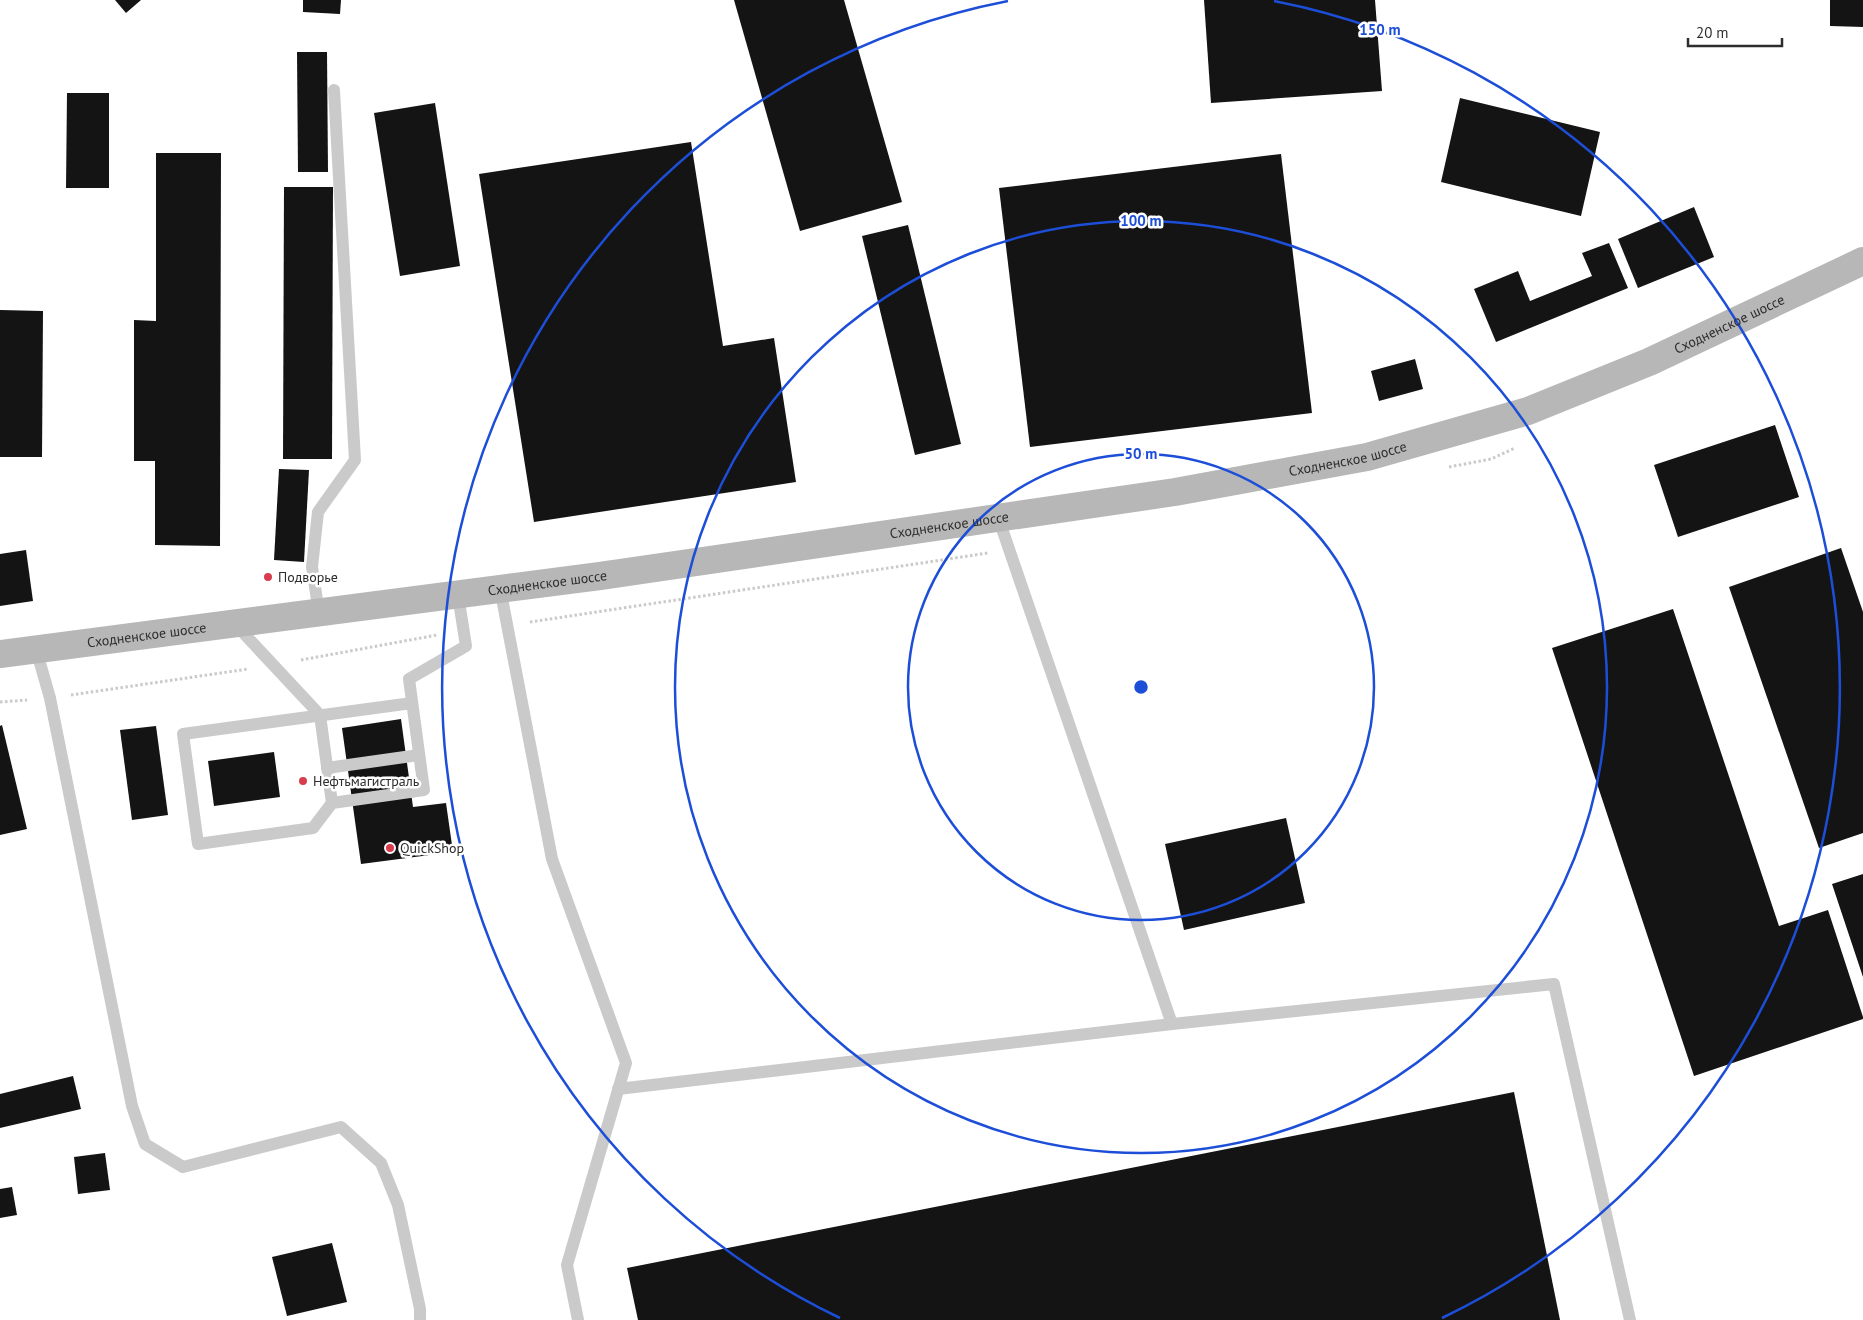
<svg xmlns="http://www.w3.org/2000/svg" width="1863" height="1320" viewBox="0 0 1863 1320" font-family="'PT Sans',sans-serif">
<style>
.building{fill:#141414}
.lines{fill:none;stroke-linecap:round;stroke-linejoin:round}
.path{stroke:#cacaca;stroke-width:3;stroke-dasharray:2.5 2.5;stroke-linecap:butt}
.service{stroke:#cacaca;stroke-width:12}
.secondary{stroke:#b7b7b7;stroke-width:28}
.ring{fill:none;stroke:#1d4ed8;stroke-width:2.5}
.poi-dot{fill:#d73d4c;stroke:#fff;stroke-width:2}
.labels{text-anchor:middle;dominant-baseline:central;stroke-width:5;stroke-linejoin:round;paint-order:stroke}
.street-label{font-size:14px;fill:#2d2d2d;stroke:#fff}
.poi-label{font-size:14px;fill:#2d2d2d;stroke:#fff;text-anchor:start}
.centre{fill:#1d4ed8;stroke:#fff;stroke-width:2.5}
.ring-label{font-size:15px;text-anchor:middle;font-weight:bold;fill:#1d4ed8;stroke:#fff;stroke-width:5;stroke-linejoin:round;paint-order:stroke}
</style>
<rect width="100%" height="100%" fill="#fff"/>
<!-- building -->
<g class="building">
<path d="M115,0H141L126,13Z"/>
<path d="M303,0H341L340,14L303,12Z"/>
<path d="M734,0H844L902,202L800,231Z"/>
<path d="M1204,0H1375L1382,91L1211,103Z"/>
<path d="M1830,0H1863V27L1830,26Z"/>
<path d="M297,52H327L328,172H298Z"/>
<path d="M67,93H109V188H66Z"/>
<path d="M1460,98L1600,132L1581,216L1441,182Z"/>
<path d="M435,103L460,266L400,276L374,113Z"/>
<path d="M691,142L723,346L774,338L796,482L534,522L479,174Z"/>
<path d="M156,153H221L220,546L155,545V461H134V320L156,321Z"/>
<path d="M1281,154L1312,413L1030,447L999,188Z"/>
<path d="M284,187H333L332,459H283Z"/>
<path d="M1694,207L1714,257L1638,288L1618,239Z"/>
<path d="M908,225L961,444L915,455L862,236Z"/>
<path d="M1609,243L1628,288L1496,342L1474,289L1518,271L1530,301L1592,276L1582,253Z"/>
<path d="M0,310L43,311L42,457H0Z"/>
<path d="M1415,359L1423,389L1379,401L1371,371Z"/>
<path d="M1775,425L1799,497L1678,537L1654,465Z"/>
<path d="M279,469L309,470L304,562L274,560Z"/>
<path d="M1841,548L1863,612V833L1819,848L1729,587Z"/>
<path d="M26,550L33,601L0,606V554Z"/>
<path d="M1673,609L1779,926L1828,910L1863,1017V1019L1694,1076L1552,648Z"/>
<path d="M401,719L413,807L446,803L453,852L361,864L342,728Z"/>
<path d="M2,725L27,829L0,835V726Z"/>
<path d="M156,726L168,815L132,820L120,730Z"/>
<path d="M274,752L280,797L214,806L208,761Z"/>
<path d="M1286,818L1305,903L1184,930L1165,844Z"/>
<path d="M1863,874V977L1832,884Z"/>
<path d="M73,1076L81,1109L0,1128V1094Z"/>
<path d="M1514,1092L1560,1320H638L627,1268Z"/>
<path d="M105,1153L110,1190L78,1194L74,1157Z"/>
<path d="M12,1187L17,1215L0,1218V1189Z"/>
<path d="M332,1243L347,1302L287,1316L272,1257Z"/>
</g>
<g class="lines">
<!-- path -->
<g class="path">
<path d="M1449,467L1491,459L1515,448"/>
<path d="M530,622L988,553"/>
<path d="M301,660L437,635"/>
<path d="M71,695L248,669"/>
<path d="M0,702L27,700"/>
</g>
<!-- service -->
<g class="service">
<path d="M998,517L1172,1024"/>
<path d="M500,588L552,859L626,1063L567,1265L578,1320"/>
<path d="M319,613L312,567L318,512L355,460L334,90"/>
<path d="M235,624L320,715L332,803"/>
<path d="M36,649L50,698L132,1106L145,1144L183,1167L341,1127L381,1163L398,1205L420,1309V1320"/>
<path d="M412,703L183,734L198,844L313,828L332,803L424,790L409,679L466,646L458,595"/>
<path d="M327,768L419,755"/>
<path d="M618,1089L1172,1024L1554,984L1630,1320"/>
</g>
<!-- secondary -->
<path class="secondary" id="s1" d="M0,654L600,576L1175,492L1367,457L1528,411L1649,362L1863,261"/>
</g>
<!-- distance rings -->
<g class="ring">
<circle cx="1141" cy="687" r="233"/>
<circle cx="1141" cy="687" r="466"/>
<path d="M840 1318A699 699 0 0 1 1008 1M1274 1A699 699 0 0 1 1442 1318"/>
</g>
<!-- markers -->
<g class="poi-dot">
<circle cx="268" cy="577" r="5"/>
<circle cx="303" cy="781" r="5"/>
<circle cx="390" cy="848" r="5"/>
</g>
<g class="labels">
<!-- street labels -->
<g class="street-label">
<text stroke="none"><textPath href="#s1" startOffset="1768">Сходненское шоссе</textPath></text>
<text stroke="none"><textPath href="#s1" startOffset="1362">Сходненское шоссе</textPath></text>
<text stroke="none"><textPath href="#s1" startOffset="958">Сходненское шоссе</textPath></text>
<text stroke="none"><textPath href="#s1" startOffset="552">Сходненское шоссе</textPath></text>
<text stroke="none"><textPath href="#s1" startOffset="148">Сходненское шоссе</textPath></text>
</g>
<!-- poi labels -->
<g class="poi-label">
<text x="278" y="577">Подворье</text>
<text x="313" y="781">Нефтьмагистраль</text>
<text x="400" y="848">QuickShop</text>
</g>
</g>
<circle cx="1141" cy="687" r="8" class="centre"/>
<g class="ring-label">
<text x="1380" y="35">150 m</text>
<text x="1141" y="226">100 m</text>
<text x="1141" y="459">50 m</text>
</g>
<!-- scale -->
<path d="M1688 38v8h94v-8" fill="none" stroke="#2d2d2d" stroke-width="2.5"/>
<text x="1696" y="38" font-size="15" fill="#2d2d2d" stroke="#ffffff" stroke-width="4" paint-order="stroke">20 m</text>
</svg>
